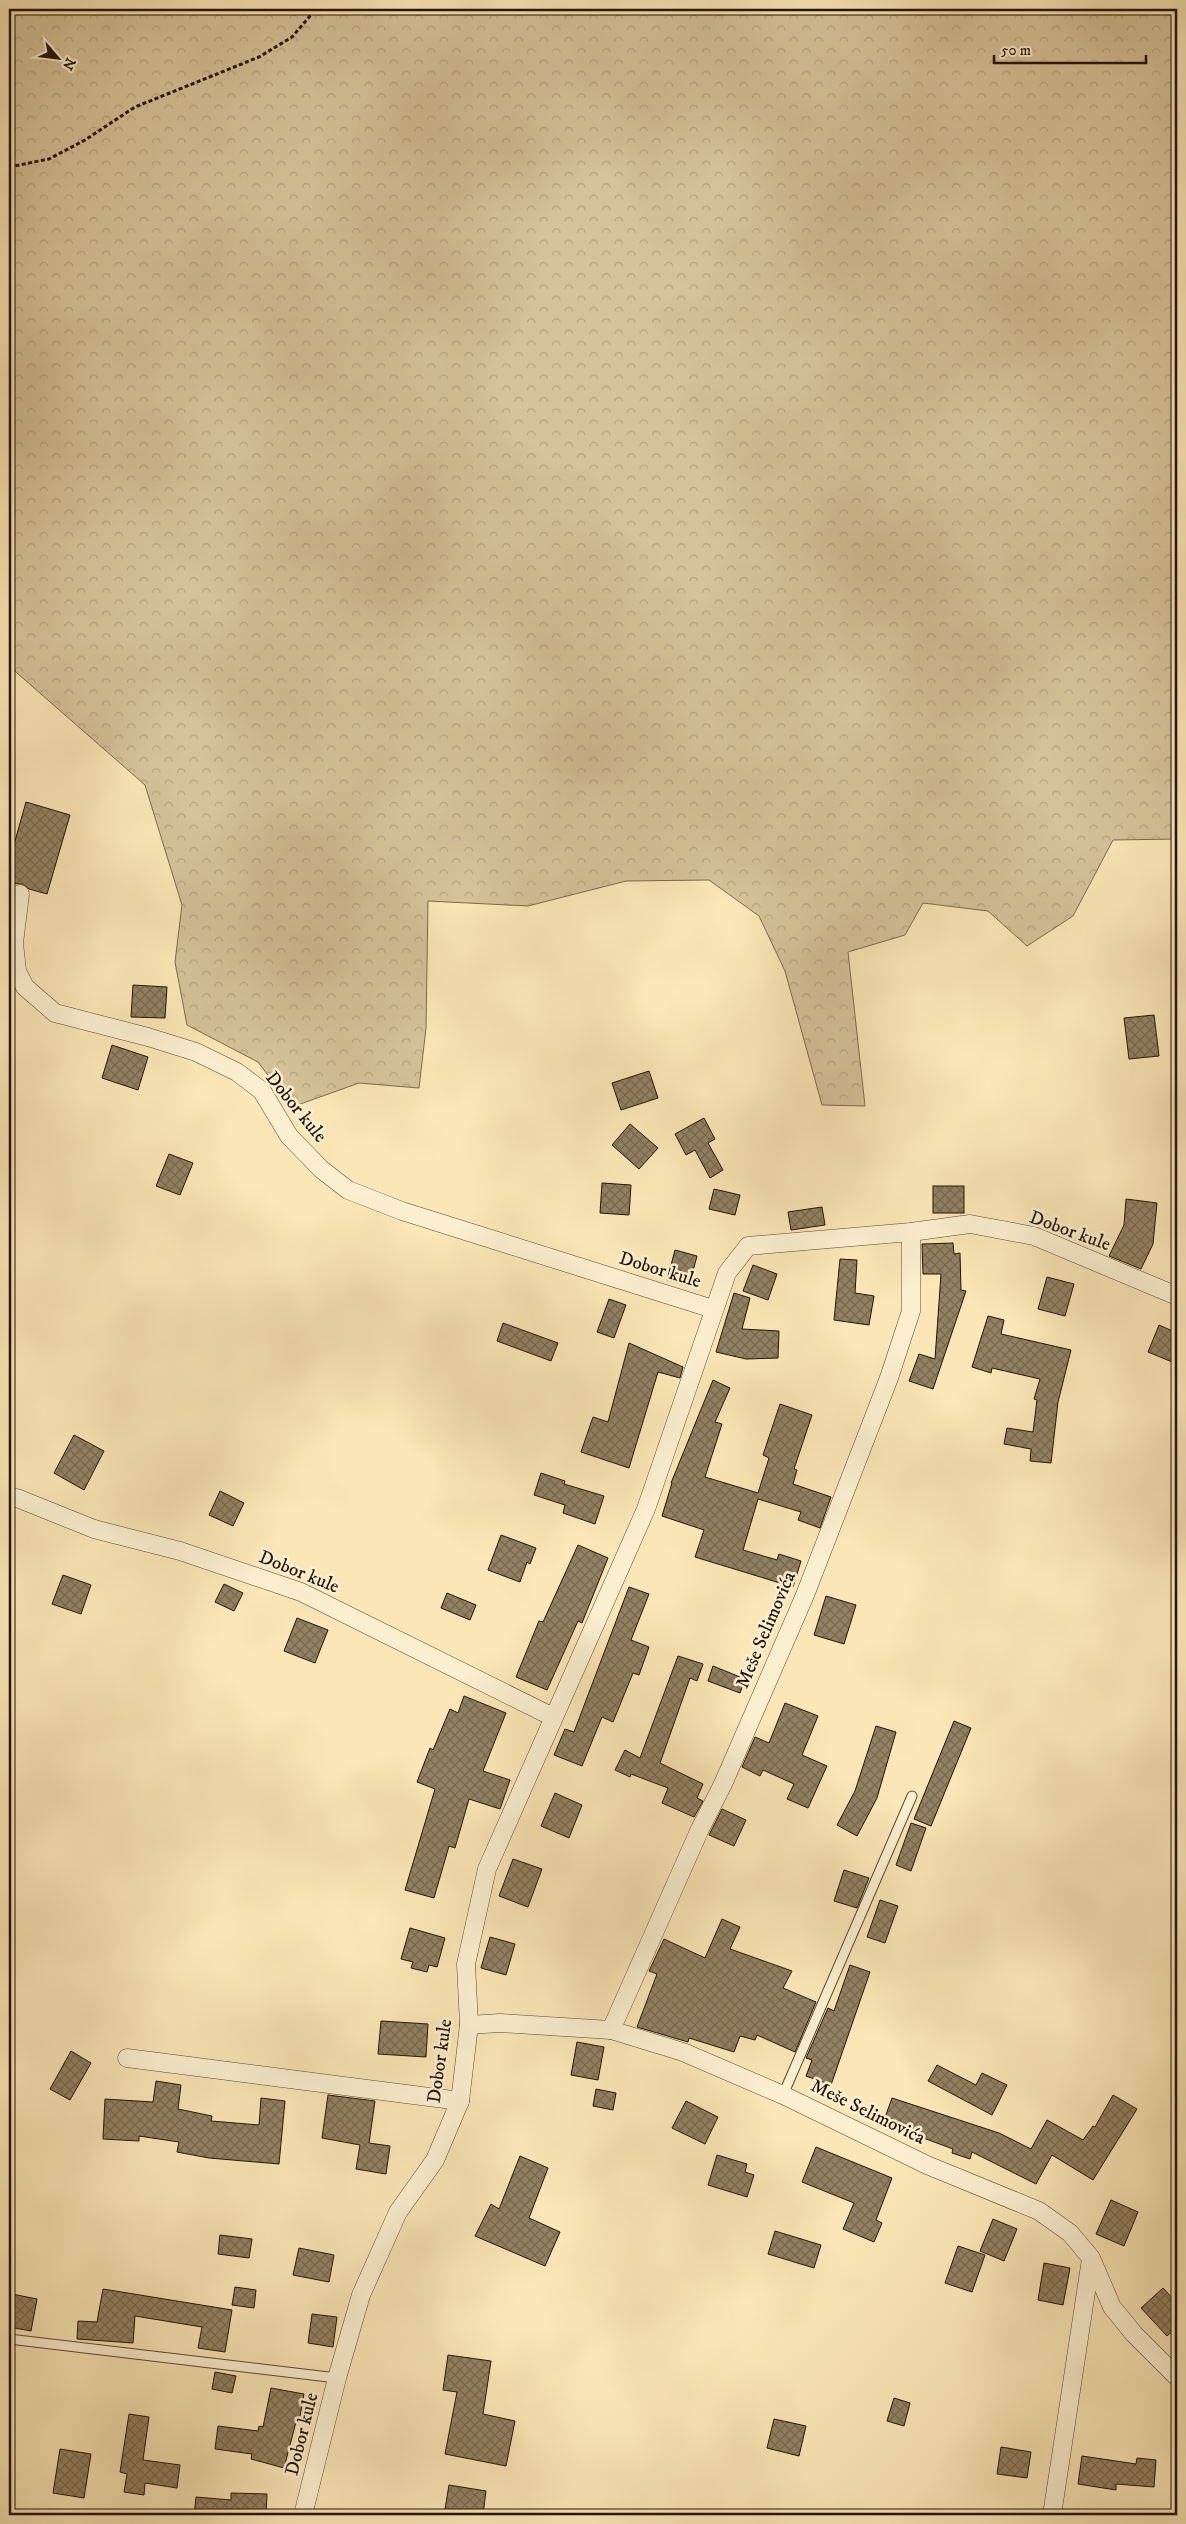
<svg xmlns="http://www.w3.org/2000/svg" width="1186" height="2524" viewBox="0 0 1186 2524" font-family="'IM FELL DW Pica',serif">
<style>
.forest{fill:url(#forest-crowns);stroke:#7c6a4f}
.building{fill:url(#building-cross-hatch);stroke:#231306}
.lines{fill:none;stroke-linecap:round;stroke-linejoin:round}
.service-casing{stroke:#594832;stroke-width:11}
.minor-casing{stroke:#594832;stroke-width:19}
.path{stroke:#231306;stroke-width:3;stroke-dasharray:4 2.5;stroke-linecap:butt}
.service{stroke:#fcefd0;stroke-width:9}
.minor{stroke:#fcefd0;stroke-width:18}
.labels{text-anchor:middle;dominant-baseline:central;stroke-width:5;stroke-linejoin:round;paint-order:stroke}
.street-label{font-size:19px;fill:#231306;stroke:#fcefd0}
</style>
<defs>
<pattern id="forest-crowns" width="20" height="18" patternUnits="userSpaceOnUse" patternTransform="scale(1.25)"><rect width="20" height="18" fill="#d5c298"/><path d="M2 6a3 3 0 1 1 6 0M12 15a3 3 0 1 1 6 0" fill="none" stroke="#b7a682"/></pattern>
<pattern id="building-cross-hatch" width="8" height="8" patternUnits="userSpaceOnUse" patternTransform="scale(1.25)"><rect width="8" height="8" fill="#938162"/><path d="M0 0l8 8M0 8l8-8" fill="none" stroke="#78684f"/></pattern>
</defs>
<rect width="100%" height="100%" fill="#fae6b6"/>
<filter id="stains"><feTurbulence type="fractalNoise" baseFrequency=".004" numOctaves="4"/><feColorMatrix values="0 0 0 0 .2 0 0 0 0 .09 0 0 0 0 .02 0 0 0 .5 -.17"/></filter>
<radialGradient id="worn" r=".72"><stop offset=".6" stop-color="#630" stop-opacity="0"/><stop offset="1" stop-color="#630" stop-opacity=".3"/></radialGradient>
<!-- forest -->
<path class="forest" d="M9,9H1177V839L1113,840L1073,916L1027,946L988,911L923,903L905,935L848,952L865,1106L822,1105L785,971L759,916L709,880L626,881L528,906L428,901L426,1028L419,1088L359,1083L292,1107L258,1062L187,1025L175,962L182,905L145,785L9,666Z"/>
<!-- building -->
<g class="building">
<path d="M26,802L70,815L47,894L29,889L22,884L9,883V862Z"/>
<path d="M133,985L167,987L165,1018L131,1017Z"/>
<path d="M1154,1015L1159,1056L1129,1059L1124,1018Z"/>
<path d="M112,1045L148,1057L138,1090L102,1078Z"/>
<path d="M649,1071L658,1098L621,1110L612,1083Z"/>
<path d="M704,1118L715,1139L708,1143L723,1170L710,1178L695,1150L686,1155L675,1134Z"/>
<path d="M630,1124L658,1148L639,1169L612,1145Z"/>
<path d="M169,1154L193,1163L180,1195L156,1186Z"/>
<path d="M602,1183L631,1185L629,1215L600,1213Z"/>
<rect x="933" y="1186" width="31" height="27"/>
<path d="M714,1189L740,1195L735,1215L709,1209Z"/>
<path d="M1126,1199L1157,1203L1153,1244L1141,1269L1109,1256L1124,1225Z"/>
<path d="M822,1207L825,1225L791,1230L788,1212Z"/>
<path d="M953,1243L954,1254L960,1253L961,1290L966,1291L933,1389L909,1381L919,1354L935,1359L941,1274H923L922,1244Z"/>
<path d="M675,1250L697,1256L689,1286L667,1280Z"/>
<path d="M840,1259L857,1260L855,1293L874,1296L869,1325L834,1320Z"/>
<path d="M753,1265L777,1274L768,1300L743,1291Z"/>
<path d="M1047,1277L1074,1284L1065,1316L1038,1309Z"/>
<path d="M734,1293L750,1298L742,1329L779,1331L778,1358L746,1359L716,1352Z"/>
<path d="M609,1299L626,1305L614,1338L597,1332Z"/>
<path d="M988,1316L1004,1320L1001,1334L1071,1350L1058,1402L1051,1463L1030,1461L1031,1449L1004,1444L1007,1428L1033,1432L1037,1400L1034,1399L1040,1379L992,1368L991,1373L972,1367Z"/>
<path d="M503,1323L558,1343L551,1361L497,1341Z"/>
<path d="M1159,1325L1177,1333V1364L1148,1352Z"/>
<path d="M629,1343L683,1367L680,1378L658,1372L629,1468L581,1452L593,1417L608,1422Z"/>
<path d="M713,1380L730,1388L715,1422L722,1424L705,1477L758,1493L769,1458L763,1455L780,1404L812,1415L794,1469L797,1470L793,1484L831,1497L820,1528L798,1520L801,1512L758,1499L743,1550L777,1560L779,1554L801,1561L793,1587L695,1557L704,1530L662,1516L672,1483H671Z"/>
<path d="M74,1435L104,1451L84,1490L54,1473Z"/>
<path d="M541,1473L565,1481L564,1484L604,1496L595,1524L563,1513L565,1505L534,1495Z"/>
<path d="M220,1491L244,1503L233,1526L209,1515Z"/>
<path d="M501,1535L536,1548L530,1564L527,1562L520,1582L488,1570Z"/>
<path d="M578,1545L608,1558L582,1623L578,1621L547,1690L516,1677L539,1621L543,1622Z"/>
<path d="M63,1575L91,1585L81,1614L52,1604Z"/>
<path d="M224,1584L243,1593L234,1611L215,1602Z"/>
<path d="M629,1587L649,1594L631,1640L649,1647L639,1675L633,1673L613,1722L602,1717L582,1766L554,1755L565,1729L574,1732Z"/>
<path d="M447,1593L476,1605L470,1620L441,1608Z"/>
<path d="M826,1596L856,1605L844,1644L814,1635Z"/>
<path d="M297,1618L328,1630L315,1663L284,1651Z"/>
<path d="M678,1656L703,1664L697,1681L690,1678L660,1763L703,1784L697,1798L703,1801L694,1817L662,1803L668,1788L631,1774L630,1777L615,1770L625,1750L640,1758Z"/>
<path d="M713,1666L745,1679L740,1693L708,1681Z"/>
<path d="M464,1696L506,1713L483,1771L510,1780L500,1809L469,1799L455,1848L449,1846L434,1898L405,1890L435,1789L417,1782L430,1748L433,1750L450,1709L458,1713Z"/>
<path d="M785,1703L818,1716L802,1755L827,1766L808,1808L787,1799L794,1784L763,1770L760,1776L742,1767L755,1737L769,1743Z"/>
<path d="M954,1721L971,1728L931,1826L914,1819Z"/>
<path d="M876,1726L896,1732L877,1798L857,1836L837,1825L855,1791Z"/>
<path d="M555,1793L582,1805L569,1838L541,1826Z"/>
<path d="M722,1809L746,1820L734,1846L709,1835Z"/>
<path d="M911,1823L926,1828L911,1871L896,1865Z"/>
<path d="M513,1859L542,1869L528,1907L499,1896Z"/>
<path d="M844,1870L869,1878L857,1908L834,1901Z"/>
<path d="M880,1900L898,1906L885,1943L867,1937Z"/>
<path d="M722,1919L740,1927L730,1949L792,1971L783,1988L816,2002L795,2052L757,2035L755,2040L740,2036L734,2052L689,2038L688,2042L637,2027L657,1974L649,1971L664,1939L705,1958Z"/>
<path d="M410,1928L445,1938L437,1967L429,1965L427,1972L411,1968L413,1962L401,1959Z"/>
<path d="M490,1937L515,1944L506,1975L481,1968Z"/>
<path d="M850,1965L870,1972L831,2085L806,2076L812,2060L806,2058L828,2008L834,2011Z"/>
<path d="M381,2021L428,2024L426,2057L378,2054Z"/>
<path d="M577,2042L604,2047L598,2080L571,2075Z"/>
<path d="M71,2051L91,2063L70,2100L50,2089Z"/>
<path d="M937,2065L976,2085L982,2073L1007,2085L992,2115L928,2081Z"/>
<path d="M156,2081L181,2085L178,2109L212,2116L211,2121L259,2125L261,2098L285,2101L279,2164L209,2158L177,2152L179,2142L139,2136V2141L103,2139L105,2099L153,2102Z"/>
<path d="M596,2089L616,2093L613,2110L593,2106Z"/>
<path d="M328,2095L375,2101L369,2143L390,2146L386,2174L356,2169L360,2145L322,2138Z"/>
<path d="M1113,2095L1137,2109L1093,2180L1052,2155L1036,2184L972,2152L970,2159L952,2153L953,2149L883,2123L892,2098L999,2133L1031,2149L1047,2120L1083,2140L1093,2126L1095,2127Z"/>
<path d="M686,2101L718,2117L705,2144L672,2128Z"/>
<path d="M816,2147L892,2178L876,2220L882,2223L874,2242L843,2229L854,2203L802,2182Z"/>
<path d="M717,2155L747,2164L745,2172L754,2175L747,2197L708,2185Z"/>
<path d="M520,2156L548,2168L529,2218L560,2232L545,2266L475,2236L491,2204L499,2209Z"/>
<path d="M1111,2200L1138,2212L1124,2246L1096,2234Z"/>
<path d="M993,2219L1017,2229L1004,2261L980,2251Z"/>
<path d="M775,2231L821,2245L814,2268L768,2254Z"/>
<path d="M220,2235L252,2239L249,2258L218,2254Z"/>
<path d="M958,2246L985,2255L972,2292L945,2283Z"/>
<path d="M299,2248L334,2255L329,2282L293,2275Z"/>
<path d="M1044,2263L1070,2268L1063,2305L1038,2300Z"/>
<path d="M235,2287L256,2290L254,2308L232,2305Z"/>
<path d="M1163,2288L1177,2303V2327L1167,2336L1141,2308Z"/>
<path d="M103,2289L232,2310L225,2352L198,2348L202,2327L135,2316L133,2343L77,2339L78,2321L97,2322Z"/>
<path d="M12,2294L37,2299L31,2331L9,2327Z"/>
<path d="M312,2314L337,2317L333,2347L308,2343Z"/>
<path d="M448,2355L491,2361L483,2414L515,2421L506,2466L445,2454L457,2392L443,2390Z"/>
<path d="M215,2372L236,2376L232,2393L212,2389Z"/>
<path d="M271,2388L304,2394L299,2422H296L284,2468L251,2459L252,2454L215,2449L218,2426L258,2431L259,2426L263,2427Z"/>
<path d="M894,2398L910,2403L904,2426L887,2421Z"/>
<path d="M129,2414L149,2417L143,2460L180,2465L177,2488L145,2483L144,2495L124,2492L127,2474L120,2472Z"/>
<path d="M774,2419L806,2426L799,2456L767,2448Z"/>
<path d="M1001,2447L1031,2452L1027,2478L997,2474Z"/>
<path d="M60,2449L91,2454L84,2498L53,2493Z"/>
<path d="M1082,2456L1136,2464L1137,2458L1156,2460L1154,2487L1116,2484V2490L1078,2484Z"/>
<path d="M449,2485L486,2491L483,2515H444Z"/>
<path d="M231,2493L267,2494L266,2515H194L196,2497L231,2500Z"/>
</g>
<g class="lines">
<defs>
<g id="service">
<path d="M783,2095L912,1796"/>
<path d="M9,2339L337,2378"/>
</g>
<g id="minor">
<path d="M20,894L14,943L17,971L25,987L55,1013L148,1037L196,1052L237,1072L262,1091L289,1136L321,1169L348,1190L402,1211L713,1309"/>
<path d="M17,1498L94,1529L180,1551L301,1592L553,1717"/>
<path d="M469,2025L500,2023L611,2030L683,2052L783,2095L927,2165L1039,2211L1070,2233L1091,2258L1112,2307L1134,2334L1177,2377"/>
<path d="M611,2030L700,1829L723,1784L805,1595L889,1378L911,1311V1232"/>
<path d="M127,2058L460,2101"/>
<path d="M303,2515L337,2378L361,2295L398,2212L435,2160L460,2101L469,2025L466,1964L487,1869L646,1509L727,1273L748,1246L911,1232L970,1224L1034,1236L1177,1296"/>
<path d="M1052,2515L1091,2259"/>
</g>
</defs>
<!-- service casing -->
<use href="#service" class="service-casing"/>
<!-- minor casing -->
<use href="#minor" class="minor-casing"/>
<!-- path -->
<path class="path" d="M9,167L49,159L85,140L135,107L259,57L292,37L316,9"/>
<!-- service -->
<use href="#service" class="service"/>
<!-- minor -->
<use href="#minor" class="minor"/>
</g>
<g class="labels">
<!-- street labels -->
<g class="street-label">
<text transform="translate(296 1107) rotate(51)">Dobor kule</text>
<text transform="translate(1070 1231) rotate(20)">Dobor kule</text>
<text transform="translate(660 1270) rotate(17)">Dobor kule</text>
<text transform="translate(299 1572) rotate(22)">Dobor kule</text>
<text transform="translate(766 1630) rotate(-67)">Meše Selimovića</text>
<text transform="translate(440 2061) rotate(-82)">Dobor kule</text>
<text transform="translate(868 2112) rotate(26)">Meše Selimovića</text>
<text transform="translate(302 2434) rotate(-76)">Dobor kule</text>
</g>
</g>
<!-- margin -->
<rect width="1186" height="2524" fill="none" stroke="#fae6b6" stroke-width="30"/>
<rect x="10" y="10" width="1166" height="2504" fill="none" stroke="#231306" stroke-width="2.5"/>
<rect x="15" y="15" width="1156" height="2494" fill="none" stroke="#231306"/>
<!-- north arrow -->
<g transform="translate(58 58) rotate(118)" stroke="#fcefd0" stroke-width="4" paint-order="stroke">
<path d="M0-4L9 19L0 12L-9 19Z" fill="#231306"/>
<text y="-8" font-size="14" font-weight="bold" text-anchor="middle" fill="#231306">N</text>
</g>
<!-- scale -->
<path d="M994 55v8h152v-8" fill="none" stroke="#231306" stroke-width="2.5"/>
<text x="1001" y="55" font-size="15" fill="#231306" stroke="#fcefd0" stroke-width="4" paint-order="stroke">50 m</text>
<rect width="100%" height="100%" filter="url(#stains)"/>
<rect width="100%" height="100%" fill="url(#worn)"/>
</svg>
